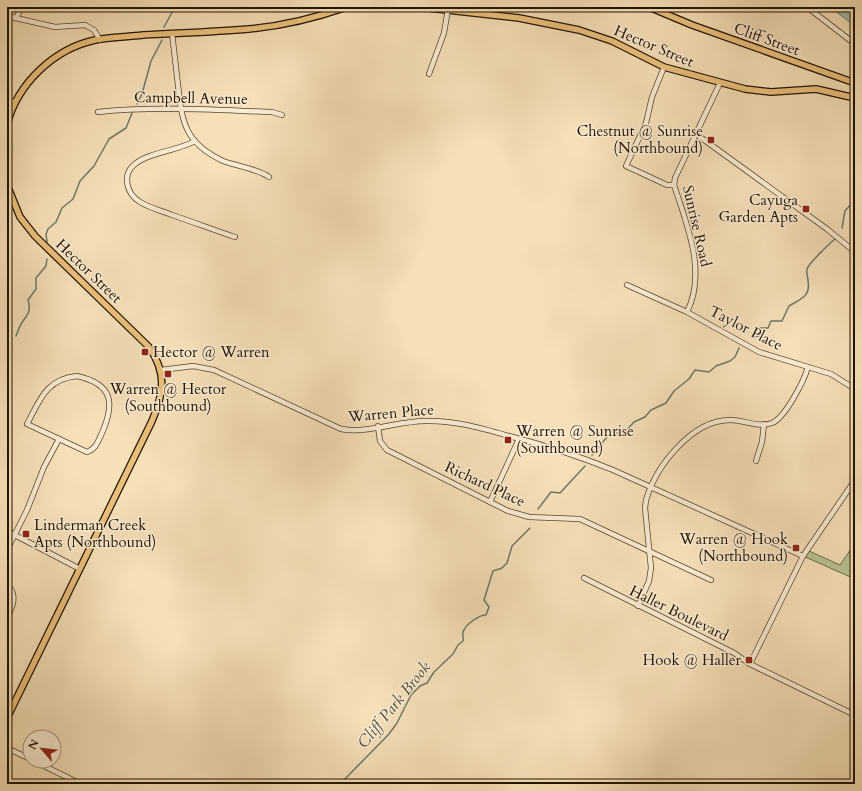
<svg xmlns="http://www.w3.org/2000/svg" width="862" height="791" viewBox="0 0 862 791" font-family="Cardo,serif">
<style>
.green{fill:#b9c392;stroke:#6d6b49}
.water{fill:#9dbdb0;stroke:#6b796a}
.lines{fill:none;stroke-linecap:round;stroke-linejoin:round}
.stream{stroke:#6b796a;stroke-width:1.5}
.minor-casing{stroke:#56462e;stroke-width:6}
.major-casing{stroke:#211300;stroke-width:8}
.minor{stroke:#f9ebd1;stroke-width:4.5}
.major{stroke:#ebc07c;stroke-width:5.5}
.poi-dot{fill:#8f2418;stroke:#f9ebd1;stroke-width:1.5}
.labels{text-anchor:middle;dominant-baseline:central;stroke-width:3;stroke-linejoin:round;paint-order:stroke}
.street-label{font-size:15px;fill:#211300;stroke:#f9ebd1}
.poi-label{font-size:15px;fill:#211300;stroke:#f9ebd1;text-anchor:end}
.water-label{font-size:16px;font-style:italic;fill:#4c4e3e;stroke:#f9ebd1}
</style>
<rect width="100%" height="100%" fill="#f6e0b8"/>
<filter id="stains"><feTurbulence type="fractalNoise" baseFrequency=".005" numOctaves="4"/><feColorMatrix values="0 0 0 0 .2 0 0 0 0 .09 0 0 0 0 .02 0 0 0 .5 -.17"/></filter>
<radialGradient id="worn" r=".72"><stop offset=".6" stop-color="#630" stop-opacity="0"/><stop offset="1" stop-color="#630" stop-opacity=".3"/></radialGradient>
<!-- green -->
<path class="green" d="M855,543V579L803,556L807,550L840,565Z"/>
<!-- water -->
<path class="water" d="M830,7H855V26Z"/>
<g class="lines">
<!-- stream -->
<g class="stream">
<path d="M164,27L175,7"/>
<path d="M137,104L142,94L151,61L162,40"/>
<path d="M842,228L845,211L852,203L855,194"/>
<path d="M47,242L46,234L48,229L56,222L62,208L73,199L80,181L94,166L109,139L126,128L132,113"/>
<path d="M16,336C18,331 20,325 23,321C29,313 31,310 28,300L36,289V278L46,266L47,259"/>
<path d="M751,337L760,336V328H768L771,321H782L789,306C800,299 811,297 808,281C808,278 806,272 807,269C808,264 830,243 835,239"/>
<path d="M592,455L608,436L614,433H624L634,422L645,417L651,410L666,403L674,391L689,379L695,370L709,372L716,366L730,361L735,357L739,348"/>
<path d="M538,509L551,492L560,493L585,466"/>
<path d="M340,784L389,734L397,723L411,695L420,686L427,683L434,672L453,654L458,645L463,641C464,638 462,635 463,632C466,624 479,615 486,615L489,607L484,600L493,571L502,568L507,563L512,546L530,528"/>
</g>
<defs>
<g id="minor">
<path d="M807,7L855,44"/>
<path d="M7,16L55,27L85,25L94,30L100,40"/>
<path d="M16,18L22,7"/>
<path d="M172,33C174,50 176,68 178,85C182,123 185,143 223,161C236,166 259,169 269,177"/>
<path d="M664,67L652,97L646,123L626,166L667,185H674"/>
<path d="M429,74L444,33L448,9"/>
<path d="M7,101L15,102"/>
<path d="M98,112C156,106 214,110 272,112L282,115"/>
<path d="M696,134L827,229L855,252"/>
<path d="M195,141C177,151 150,152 135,164C121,175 127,194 140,202C150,208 162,211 172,215C193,222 214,230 235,237"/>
<path d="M627,285L687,312L759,352L831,374L855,389"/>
<path d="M687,312C707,272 687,225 674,185L675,178L720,83"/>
<path d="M161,370L193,366L214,370L341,429C367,434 398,421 425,421C454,420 481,428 509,436C544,445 579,456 613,470L803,556"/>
<path d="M77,376C113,384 115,403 102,433C98,441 96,449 87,452L27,424C40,400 46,379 77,376Z"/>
<path d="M378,426L380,441L387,450L508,511L529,517L580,519L711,580"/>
<path d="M756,461L762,442L764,424"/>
<path d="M490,502L519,439"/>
<path d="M7,531L80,569"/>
<path d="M7,550L27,510L44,467L59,439"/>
<path d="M584,578L734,653L750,664L855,715"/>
<path d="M7,584C18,595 13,606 7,618"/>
<path d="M638,606L649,581L651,568L645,508L646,500C656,466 692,420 730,420C744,420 758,428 772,423C785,418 804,381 808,367"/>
<path d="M750,664L803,556L855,480"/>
<path d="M7,748L30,759"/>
<path d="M34,761L81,784"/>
</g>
<g id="major">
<path d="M420,7L519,18L579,30L612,41L664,67L745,89L771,92L816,89L855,98"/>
<path d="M649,7L692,25L855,83"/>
<path d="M7,124C18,83 54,49 95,40C111,37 127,37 143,35C179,33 214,32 249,29C283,26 315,18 347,7"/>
<path d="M7,185L20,217L35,236L149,347C167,373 164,393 152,421L7,718"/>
</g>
</defs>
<!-- minor casing -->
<use href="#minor" class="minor-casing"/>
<!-- major casing -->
<use href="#major" class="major-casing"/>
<!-- minor -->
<use href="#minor" class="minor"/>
<!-- major -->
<use href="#major" class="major"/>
</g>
<!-- markers -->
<g class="poi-dot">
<rect x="707" y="136" width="8" height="8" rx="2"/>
<rect x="802" y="205" width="8" height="8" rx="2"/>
<rect x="141" y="348" width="8" height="8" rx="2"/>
<rect x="164" y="370" width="8" height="8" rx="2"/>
<rect x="504" y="436" width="8" height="8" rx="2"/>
<rect x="22" y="530" width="8" height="8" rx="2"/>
<rect x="792" y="544" width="8" height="8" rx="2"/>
<rect x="745" y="656" width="8" height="8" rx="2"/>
</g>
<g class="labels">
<!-- street labels -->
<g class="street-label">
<text transform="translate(767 39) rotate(20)">Cliff Street</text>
<text transform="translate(654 46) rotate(23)">Hector Street</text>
<text transform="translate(191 98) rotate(1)">Campbell Avenue</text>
<text transform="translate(697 226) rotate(77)">Sunrise Road</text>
<text transform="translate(89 271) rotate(44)">Hector Street</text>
<text transform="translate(746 328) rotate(27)">Taylor Place</text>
<text transform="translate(391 413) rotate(-5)">Warren Place</text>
<text transform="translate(485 484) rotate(25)">Richard Place</text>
<text transform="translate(679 613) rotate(26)">Haller Boulevard</text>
</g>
<!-- poi labels -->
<g class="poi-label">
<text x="703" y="131">Chestnut @ Sunrise<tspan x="703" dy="17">(Northbound)</tspan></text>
<text x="798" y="200">Cayuga<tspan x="798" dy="17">Garden Apts</tspan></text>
<text x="153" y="352" text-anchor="start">Hector @ Warren</text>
<text x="168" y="389" text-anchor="middle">Warren @ Hector<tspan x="168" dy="17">(Southbound)</tspan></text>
<text x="516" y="431" text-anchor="start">Warren @ Sunrise<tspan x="516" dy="17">(Southbound)</tspan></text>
<text x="34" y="525" text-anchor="start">Linderman Creek<tspan x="34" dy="17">Apts (Northbound)</tspan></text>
<text x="788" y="539">Warren @ Hook<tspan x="788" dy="17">(Northbound)</tspan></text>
<text x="741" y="660">Hook @ Haller</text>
</g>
<!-- water labels -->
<g class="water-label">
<text transform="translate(394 705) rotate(-51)">Cliff Park Brook</text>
</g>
</g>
<!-- margin -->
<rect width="862" height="791" fill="none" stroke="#f6e0b8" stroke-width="24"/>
<rect x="8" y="8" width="846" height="775" fill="none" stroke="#211300" stroke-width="2"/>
<rect x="12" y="12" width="838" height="767" fill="none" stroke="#211300"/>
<!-- north arrow -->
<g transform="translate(42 749) rotate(298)"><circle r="19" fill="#f9ebd1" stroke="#a3957d"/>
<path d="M0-3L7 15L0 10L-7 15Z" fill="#8f2418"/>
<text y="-6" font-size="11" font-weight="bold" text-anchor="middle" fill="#211300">N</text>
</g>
<rect width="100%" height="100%" filter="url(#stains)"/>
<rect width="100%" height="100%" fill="url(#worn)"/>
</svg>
